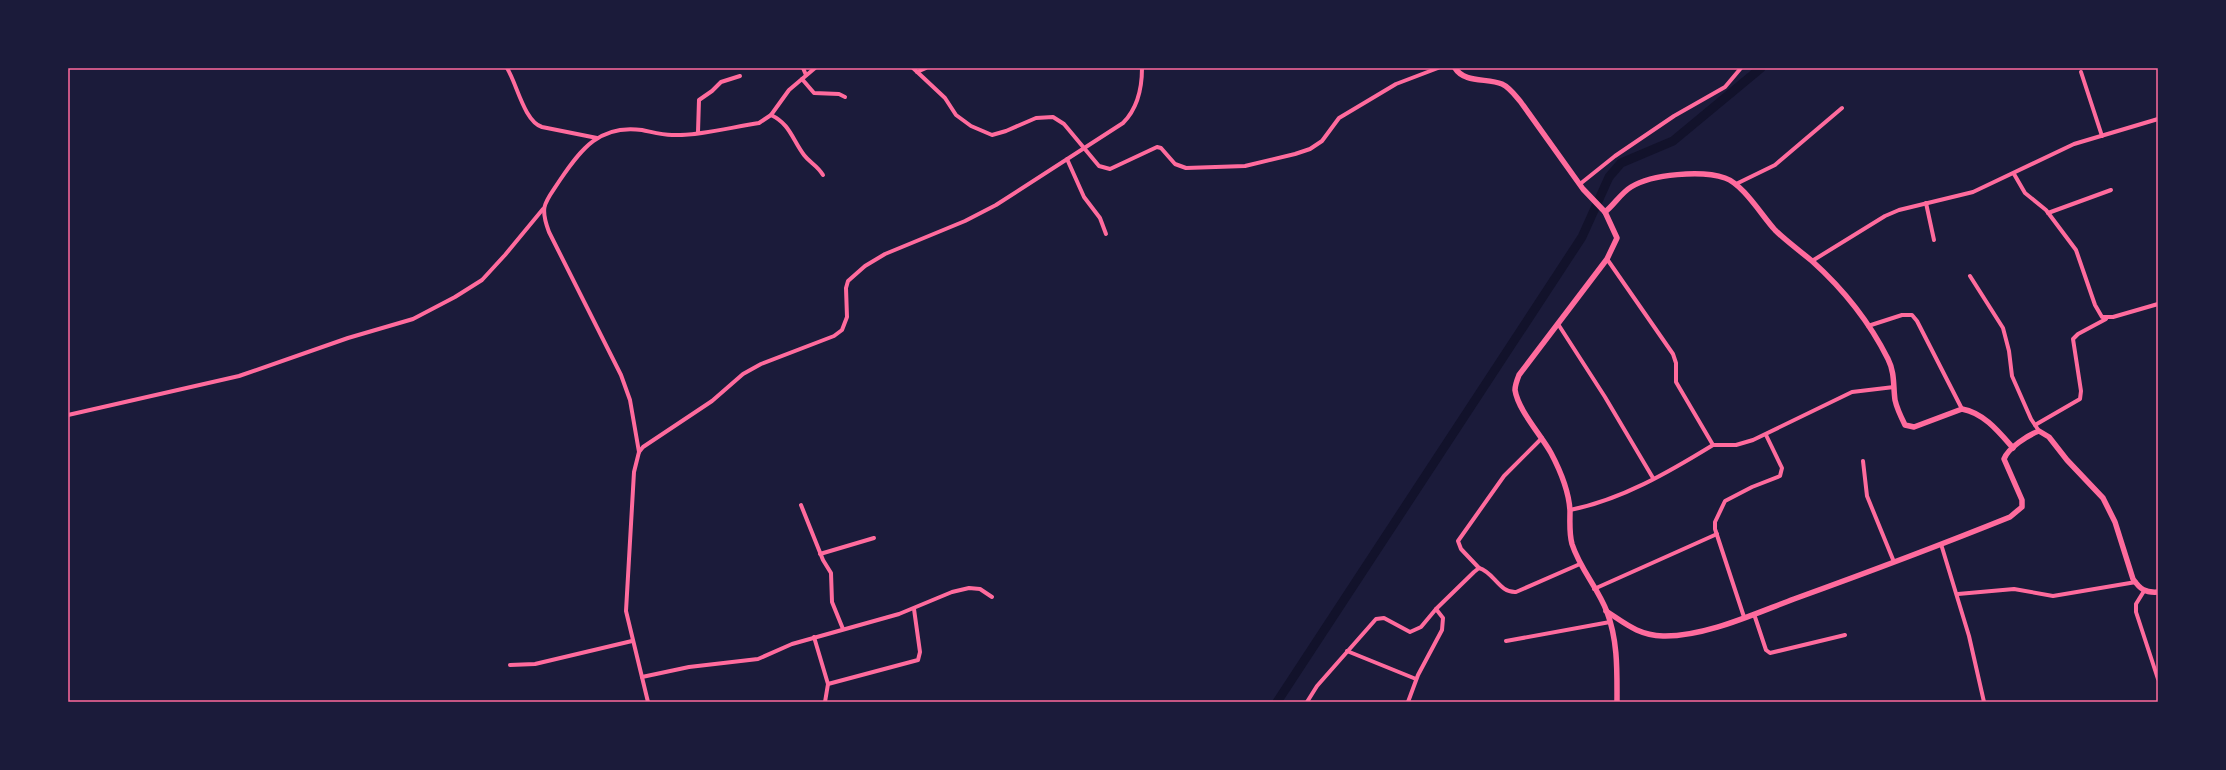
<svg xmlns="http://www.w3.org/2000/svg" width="2226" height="770" viewBox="0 0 2226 770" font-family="Manrope,sans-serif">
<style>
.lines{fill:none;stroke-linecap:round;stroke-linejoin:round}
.canal{stroke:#12122b;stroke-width:9}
.minor{stroke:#ff6b9d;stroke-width:4}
.tertiary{stroke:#ff6b9d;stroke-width:5.5}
.neatline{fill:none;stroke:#ff6b9d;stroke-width:1.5}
</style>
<rect width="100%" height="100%" fill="#1b1b3a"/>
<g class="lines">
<!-- canal -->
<path class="canal" d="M1277,702L1582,237L1609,177L1621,163L1673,141L1761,68"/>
<!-- minor -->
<g class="minor">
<path d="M507,68C517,84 524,121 542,127L597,138"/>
<path d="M803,68L806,75"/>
<path d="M913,68L945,98L956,115L971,126L992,135L1006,131L1036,118L1053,117L1064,124L1099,166L1110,169L1157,147L1161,148L1175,164L1186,168L1245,166L1295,154L1310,149L1322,141L1339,118L1396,84L1438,68"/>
<path d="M917,72L926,68"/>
<path d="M2081,72L2102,136"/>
<path d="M802,79L814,93L839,94L845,97"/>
<path d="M771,115C790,124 792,139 804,155C810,163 817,165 823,175"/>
<path d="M698,132L699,100L712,91L721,82L740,76"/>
<path d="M1067,159L1084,197L1100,218L1106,234"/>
<path d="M2014,174L2025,193L2046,210L2076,250L2095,305L2102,317H2113L2158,304"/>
<path d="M1580,184L1615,156L1674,116L1725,87L1741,68"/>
<path d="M1736,184L1775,165L1842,108"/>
<path d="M1926,203L1934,240"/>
<path d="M2048,213L2111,190"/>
<path d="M1607,259L1673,354L1676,363V382L1713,445H1736L1753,440L1852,392L1894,387"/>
<path d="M1812,261L1885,216L1899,210L1973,192L2074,144L2158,119"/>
<path d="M1970,276L2003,328L2009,351L2012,376L2031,419L2039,431"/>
<path d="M1558,324L1605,397L1653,478"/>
<path d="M1868,326L1902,315H1912L1917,321L1962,409"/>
<path d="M68,415L239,376L348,338L413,319L455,297L482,280L505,255L543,209"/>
<path d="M2035,425L2080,399L2081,391L2073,339L2078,334L2106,319"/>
<path d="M639,452L630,400L621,375L549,232C539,205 545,203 560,180C581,149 600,124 642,130C652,132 662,135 672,135C699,136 732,127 759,123L771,115L789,90L815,68"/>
<path d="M1863,461L1867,496L1894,562"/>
<path d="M801,505L823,560L831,573L832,602L843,629"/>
<path d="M1570,510C1621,500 1669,472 1713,445"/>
<path d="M1941,544L1969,636L1984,702"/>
<path d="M820,554L874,538"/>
<path d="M1479,568L1461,549L1458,541L1504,476L1542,438"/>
<path d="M1594,589L1717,534"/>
<path d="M2144,591L2136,604V612L2158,679"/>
<path d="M1958,594L2014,589L2053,596L2136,582"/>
<path d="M1754,614L1766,650L1770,653L1845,635"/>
<path d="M1744,617L1715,529V522L1725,501L1752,487L1780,476L1782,468L1766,435"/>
<path d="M814,637L828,684L825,702"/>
<path d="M1506,641L1610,622"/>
<path d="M1347,651L1416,679"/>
<path d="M510,665L535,664L632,641"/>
<path d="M642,677L689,667L758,659L792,644L899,614L952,592L969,588L980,589L992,597"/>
<path d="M828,684L918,660L920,652L914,609"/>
<path d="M648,702L626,611L634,472L639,452L643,447L712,401L743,374L761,364L834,336L842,330L847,317L846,288L848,281L865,266L885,254L965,221L996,205L1123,123C1138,108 1142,89 1142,68"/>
<path d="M1307,702L1317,686L1376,619L1384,618L1410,632L1421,627L1436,609"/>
<path d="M1408,702L1418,675L1442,630L1443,618L1436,609L1474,572L1479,568C1494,572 1499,593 1516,592L1580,564"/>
</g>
<!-- tertiary -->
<g class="tertiary">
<path d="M1455,68C1464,83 1487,78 1502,84C1509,87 1515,95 1520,101L1583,189L1605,212L1617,238L1607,259L1519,375C1517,380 1515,385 1515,390C1518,410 1541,435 1551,453C1560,470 1569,491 1570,511C1570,522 1569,533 1572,544C1580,569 1598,588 1607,612C1618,641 1617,671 1617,702"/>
<path d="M1605,212C1614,205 1621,193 1631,187C1652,174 1702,170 1725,178C1743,184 1762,216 1775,230C1786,241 1800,251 1812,261C1842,288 1870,323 1888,359C1895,373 1893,385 1895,400C1897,409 1901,417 1905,425L1914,427L1962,409C1984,413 1999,432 2013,448"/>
<path d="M1606,611C1626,624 1638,635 1663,636C1705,637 1756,613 1794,599C1866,573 1938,546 2010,517L2022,507V500L2004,459C2008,448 2028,435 2039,431L2049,437L2067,460L2103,498L2115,522L2133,579C2140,589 2145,593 2158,592"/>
</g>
</g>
<!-- border -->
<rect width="2226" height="770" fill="none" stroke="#1b1b3a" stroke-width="138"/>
<rect x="69" y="69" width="2088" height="632" class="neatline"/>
</svg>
